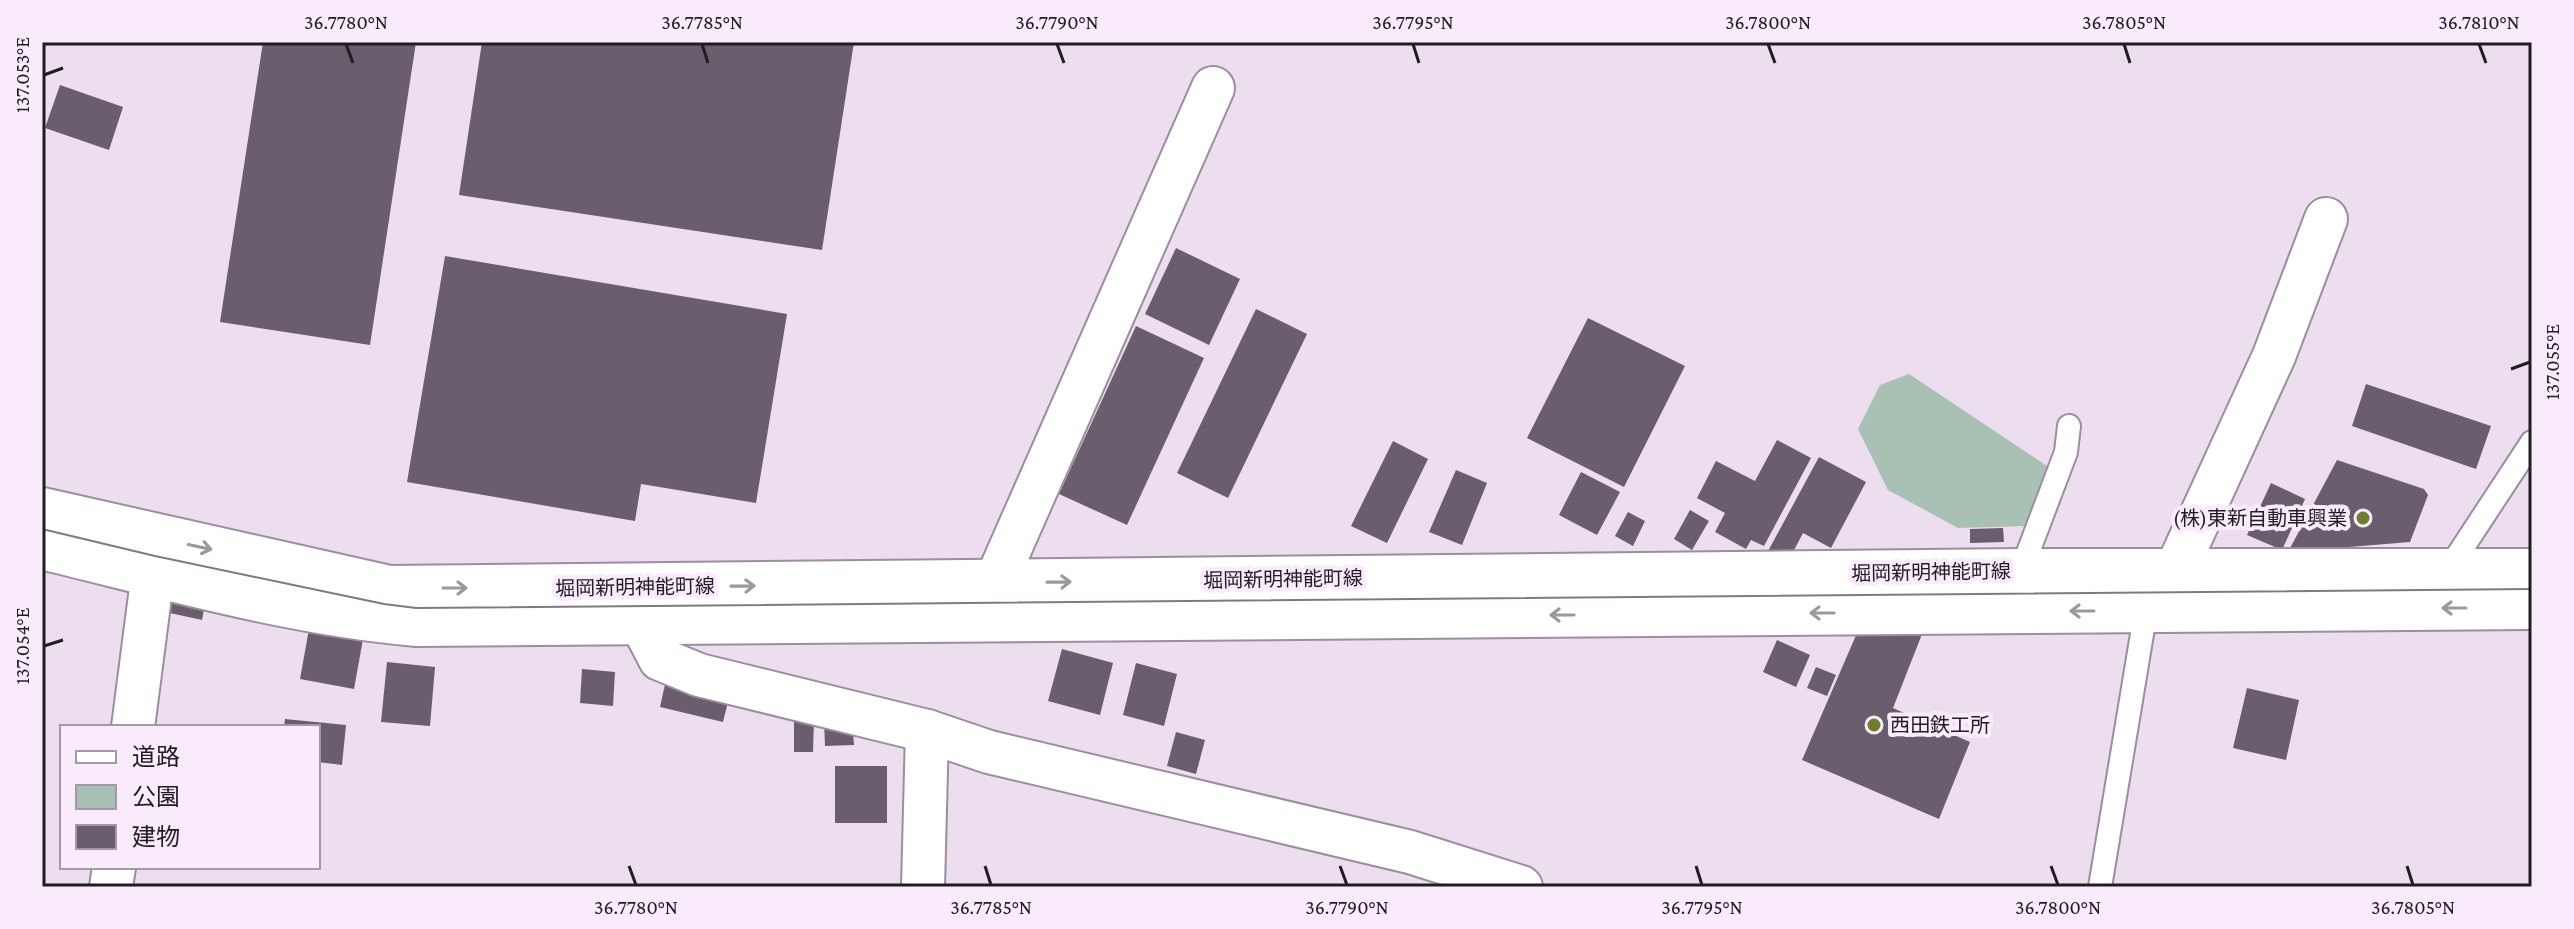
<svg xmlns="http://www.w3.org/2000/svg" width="2574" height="929" viewBox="0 0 2574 929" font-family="'Crimson Pro','Noto Sans JP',serif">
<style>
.green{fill:#a9c0b5}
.building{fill:#6a5d6d}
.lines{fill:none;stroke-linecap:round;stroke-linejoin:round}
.service-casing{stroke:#9b8e9e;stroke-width:26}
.minor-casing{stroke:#9b8e9e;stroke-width:46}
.secondary-casing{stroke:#9b8e9e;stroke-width:48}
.service{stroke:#fff;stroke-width:22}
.minor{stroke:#fff;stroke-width:42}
.secondary{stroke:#fff;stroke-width:44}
.tram{stroke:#827884;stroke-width:2}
.oneway{stroke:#9b999c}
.ticks{fill:none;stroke:#211c22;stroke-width:3}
.poi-dot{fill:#6e7e2c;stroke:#f9eafc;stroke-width:3}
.labels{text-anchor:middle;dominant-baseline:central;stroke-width:8;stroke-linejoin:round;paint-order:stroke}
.poi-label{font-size:20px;fill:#211c22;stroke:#f9eafc;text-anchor:end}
.street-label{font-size:20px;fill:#211c22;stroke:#f9eafc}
.neatline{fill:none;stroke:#211c22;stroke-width:3}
.ticks-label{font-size:20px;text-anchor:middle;fill:#211c22}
</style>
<rect width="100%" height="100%" fill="#ecddef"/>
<!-- green -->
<path class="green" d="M1909,374L2047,466L2026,526L1958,528L1888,490L1858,429L1880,385Z"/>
<!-- building -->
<g class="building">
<path d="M263,42H416L370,345L220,322Z"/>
<path d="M482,42H854L822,250L459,195Z"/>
<path d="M60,85L123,107L109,150L45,128Z"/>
<path d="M1176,248L1240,279L1209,345L1145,314Z"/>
<path d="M445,256L787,314L756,503L641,484L635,521L407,482Z"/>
<path d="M1256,309L1307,334L1228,498L1177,473Z"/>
<path d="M1588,318L1685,366L1624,487L1527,438Z"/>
<path d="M1136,326L1204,358L1127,525L1059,494Z"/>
<path d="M2366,384L2491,426L2476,469L2352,426Z"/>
<path d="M1777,440L1811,458L1764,546L1751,540L1746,549L1715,532L1725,513L1697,498L1716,461L1755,481Z"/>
<path d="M1393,441L1428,459L1387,543L1351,526Z"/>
<path d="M1819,457L1866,482L1831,548L1803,533L1792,554L1767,553Z"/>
<path d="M2337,460L2424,489L2428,495L2410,542L2288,552Z"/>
<path d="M1456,470L1487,483L1462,545L1429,532Z"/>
<path d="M1581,472L1620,492L1597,535L1559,515Z"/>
<path d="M2271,483L2305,499L2282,550L2247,535Z"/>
<path d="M1690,510L1709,521L1692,550L1674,539Z"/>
<path d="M1628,512L1645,521L1633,546L1615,536Z"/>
<path d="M2003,528L2004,542L1970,543V529Z"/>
<path d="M174,592L206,598L202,620L170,613Z"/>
<path d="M309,629L363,639L354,689L300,679Z"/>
<path d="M1924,629L1893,708L1970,742L1939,819L1802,760L1857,633Z"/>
<path d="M1777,640L1810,655L1796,687L1763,672Z"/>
<path d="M1062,649L1113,663L1100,715L1048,701Z"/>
<path d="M387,662L435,667L430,726L381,722Z"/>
<path d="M1136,663L1177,674L1164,726L1123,715Z"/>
<path d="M1816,667L1836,675L1827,696L1807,688Z"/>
<path d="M582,669L615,672L613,706L580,703Z"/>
<path d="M667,675L731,690L723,722L660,707Z"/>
<path d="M2247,688L2299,700L2286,760L2233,748Z"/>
<path d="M794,718L814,719L813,752H794Z"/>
<path d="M285,719L346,725L342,765L318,762V727H284Z"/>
<path d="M852,719L854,745L825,746L824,720Z"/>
<path d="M1176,732L1205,740L1196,774L1167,766Z"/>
<rect x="835" y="766" width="52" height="57"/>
</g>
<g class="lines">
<defs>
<g id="service">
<path d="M2448,570L2532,442"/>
<path d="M2021,571L2066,452L2069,426"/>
<path d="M2100,887L2146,610L2149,606"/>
</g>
<g id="minor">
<path d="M2176,570L2274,356L2326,219"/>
<path d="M995,583L1213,88"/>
<path d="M643,588L648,636L660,659L699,675L927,731L989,752L1410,852L1521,887"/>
<path d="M133,727L157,542"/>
<path d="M111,887L114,867"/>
<path d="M923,887L927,731"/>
</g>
<g id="secondary">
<path d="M42,510L389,588L2021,571H2532"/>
<path d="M42,547C166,577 290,613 417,624L2532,607"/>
</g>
</defs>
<!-- service casing -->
<use href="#service" class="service-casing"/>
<!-- minor casing -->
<use href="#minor" class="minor-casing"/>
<!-- secondary casing -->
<use href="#secondary" class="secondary-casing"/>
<!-- service -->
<use href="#service" class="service"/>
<!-- minor -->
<use href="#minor" class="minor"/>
<!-- secondary -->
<use href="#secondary" class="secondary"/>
<!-- tram -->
<path class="tram" d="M42,529L155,556L384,604L416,608L2532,589"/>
</g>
<!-- one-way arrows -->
<defs><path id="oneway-shaft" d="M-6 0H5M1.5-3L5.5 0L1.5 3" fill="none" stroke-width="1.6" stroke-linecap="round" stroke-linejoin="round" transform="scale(2)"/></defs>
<g class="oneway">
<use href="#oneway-shaft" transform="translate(200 547) rotate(12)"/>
<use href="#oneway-shaft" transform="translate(1059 582) rotate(-1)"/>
<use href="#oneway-shaft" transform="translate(743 586) rotate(-1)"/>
<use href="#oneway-shaft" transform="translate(455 588)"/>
<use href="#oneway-shaft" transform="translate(2454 608) rotate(180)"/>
<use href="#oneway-shaft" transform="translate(2082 611) rotate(180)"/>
<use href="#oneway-shaft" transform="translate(1822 613) rotate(180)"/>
<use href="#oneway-shaft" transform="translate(1562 615) rotate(180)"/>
</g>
<!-- ticks -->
<path class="ticks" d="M346,44L353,63M702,44L708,63M1057,44L1064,63M1413,44L1419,63M1768,44L1775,63M2124,44L2130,63M2479,44L2486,63M44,75L63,68M2511,369L2530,362M44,646L63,640M629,866L636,885M985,866L991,885M1340,866L1347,885M1696,866L1702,885M2051,866L2058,885M2407,866L2413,885"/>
<!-- markers -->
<g class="poi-dot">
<circle cx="2363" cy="518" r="8"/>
<circle cx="1874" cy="725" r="8"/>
</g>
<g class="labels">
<!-- poi labels -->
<g class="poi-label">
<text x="2347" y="518">(株)東新自動車興業</text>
<text x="1890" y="725" text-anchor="start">西田鉄工所</text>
</g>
<!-- street labels -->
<g class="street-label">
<text transform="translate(1931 572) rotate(-1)">堀岡新明神能町線</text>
<text transform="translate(1283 579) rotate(-1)">堀岡新明神能町線</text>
<text transform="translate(635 587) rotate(-1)">堀岡新明神能町線</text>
</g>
</g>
<!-- border -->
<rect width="2574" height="929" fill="none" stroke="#f9eafc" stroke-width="88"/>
<!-- legend -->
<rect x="60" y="725" width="260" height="144" fill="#f9eafc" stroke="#a398a5" stroke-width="2"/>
<rect x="76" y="751" width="40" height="12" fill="#ffffff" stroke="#a398a5" stroke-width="2"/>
<text x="132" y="765" font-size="24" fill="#211c22">道路</text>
<rect x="76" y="785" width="40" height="24" fill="#a9c0b5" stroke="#a398a5" stroke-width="2"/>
<text x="132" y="805" font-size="24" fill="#211c22">公園</text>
<rect x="76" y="825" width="40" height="24" fill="#6a5d6d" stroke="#a398a5" stroke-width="2"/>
<text x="132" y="845" font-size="24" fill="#211c22">建物</text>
<rect x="44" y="44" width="2486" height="841" class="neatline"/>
<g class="ticks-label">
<text x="346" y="29">36.7780°N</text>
<text x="702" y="29">36.7785°N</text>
<text x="1057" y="29">36.7790°N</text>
<text x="1413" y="29">36.7795°N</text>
<text x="1768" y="29">36.7800°N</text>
<text x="2124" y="29">36.7805°N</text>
<text x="2479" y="29">36.7810°N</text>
<text transform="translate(22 75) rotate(-90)" y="7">137.053°E</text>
<text transform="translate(2552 362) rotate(-90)" y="7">137.055°E</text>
<text transform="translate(22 646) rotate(-90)" y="7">137.054°E</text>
<text x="636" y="914">36.7780°N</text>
<text x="991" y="914">36.7785°N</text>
<text x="1347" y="914">36.7790°N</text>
<text x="1702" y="914">36.7795°N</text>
<text x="2058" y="914">36.7800°N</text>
<text x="2413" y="914">36.7805°N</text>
</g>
</svg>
